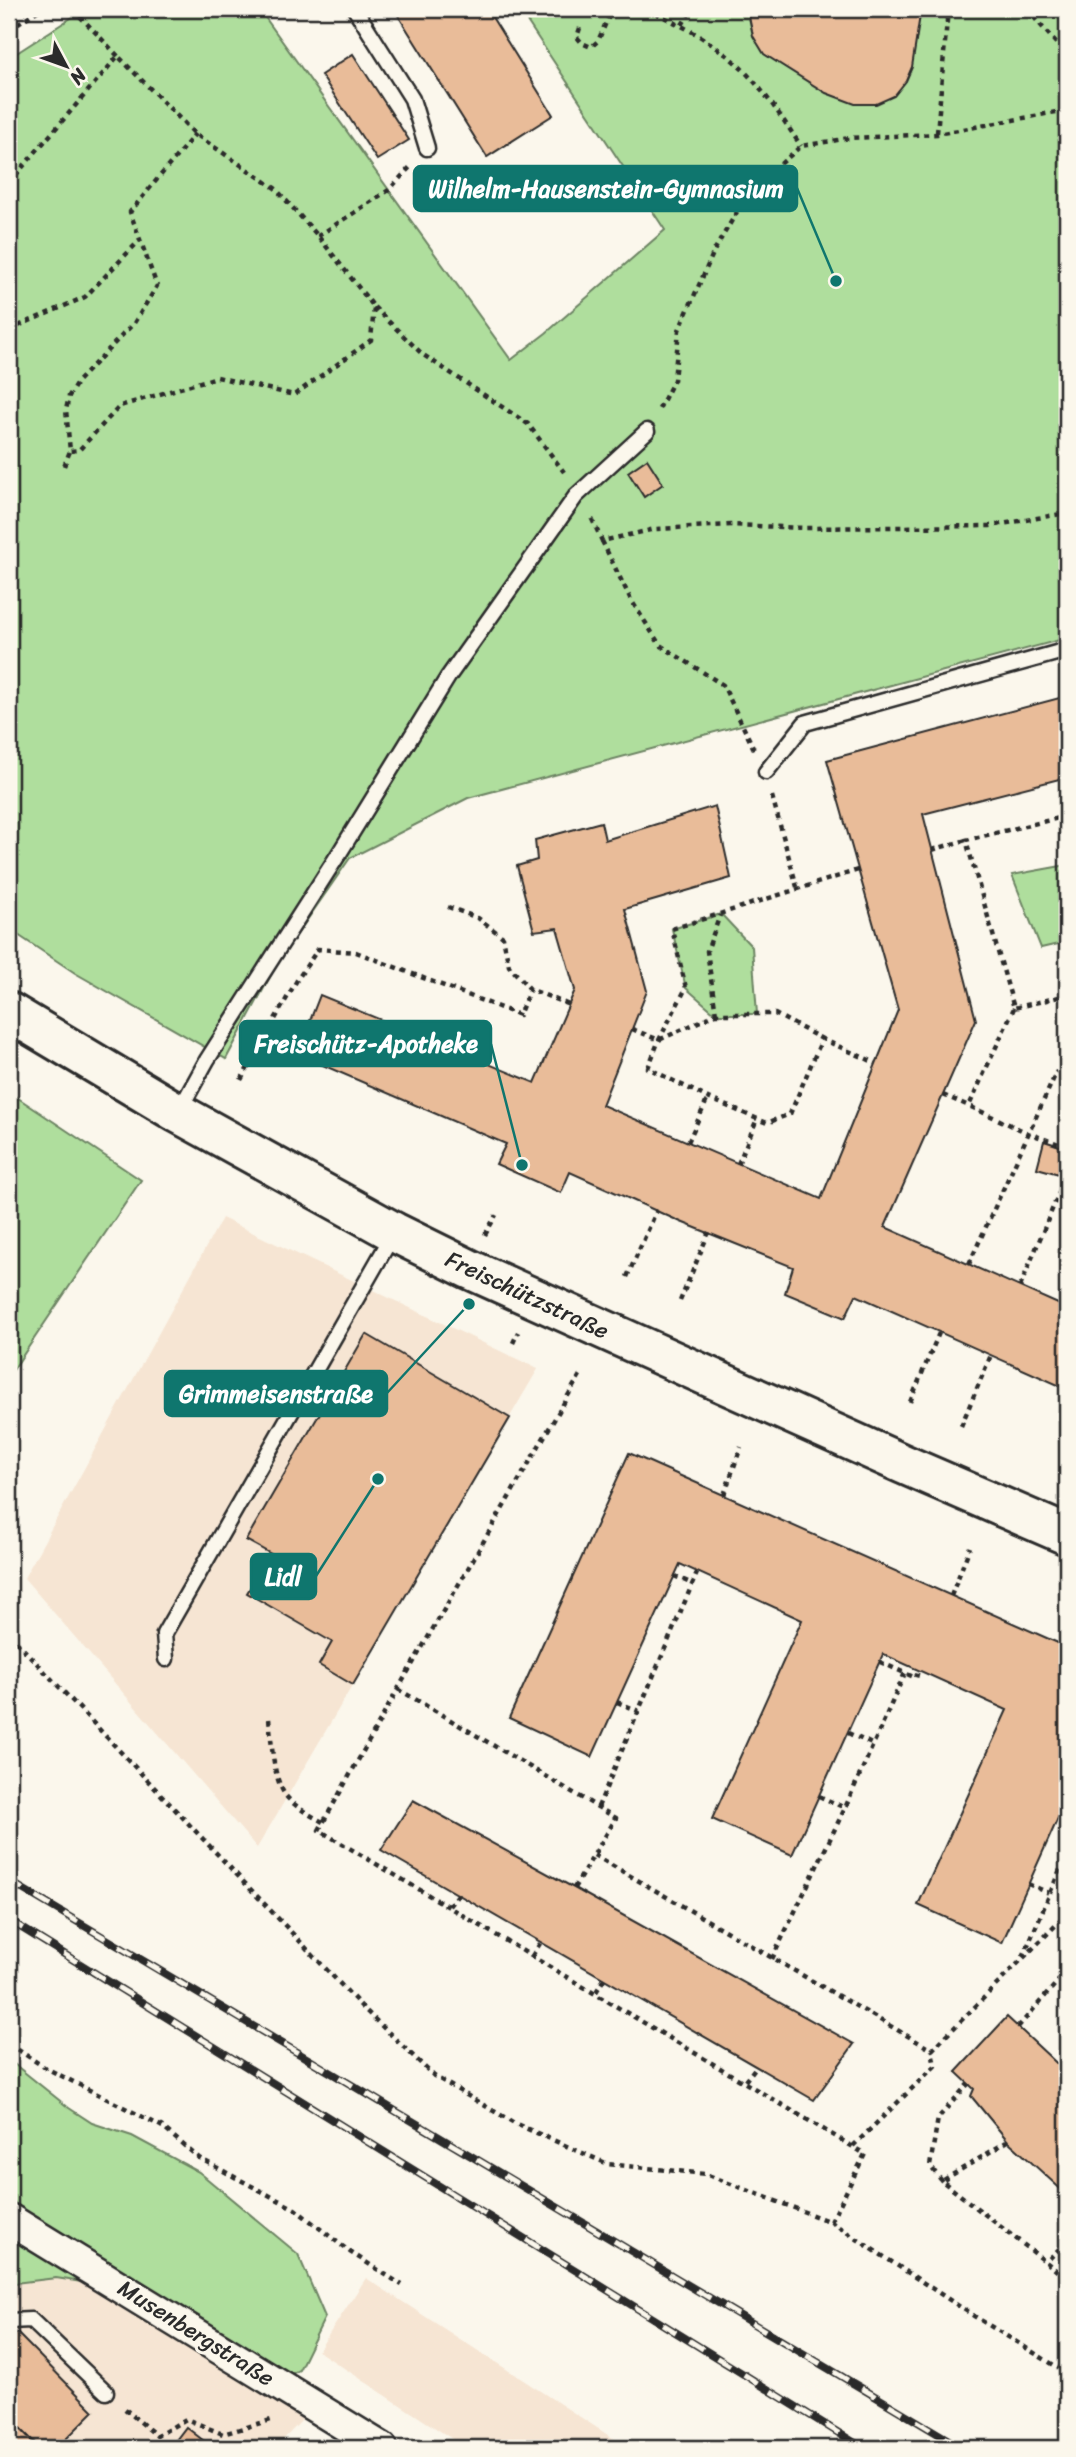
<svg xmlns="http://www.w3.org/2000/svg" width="1076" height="2457" viewBox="0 0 1076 2457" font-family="Sriracha,sans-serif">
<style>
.built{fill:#f6e5d3}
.green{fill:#afde9d;stroke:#6d8464;stroke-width:2}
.building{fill:#e9bc99;stroke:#2b2b2b;stroke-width:2}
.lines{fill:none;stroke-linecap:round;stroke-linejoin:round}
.service-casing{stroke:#2b2b2b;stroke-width:19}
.minor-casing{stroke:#2b2b2b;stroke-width:35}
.secondary-casing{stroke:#2b2b2b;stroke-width:44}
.path{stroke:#2b2b2b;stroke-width:4.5;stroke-dasharray:5 5;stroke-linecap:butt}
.service{stroke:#fbf7ec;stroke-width:14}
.minor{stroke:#fbf7ec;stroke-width:30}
.secondary{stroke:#fbf7ec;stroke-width:38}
.rail-casing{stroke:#2b2b2b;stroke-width:8}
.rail{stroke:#fbf7ec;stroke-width:5;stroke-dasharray:16;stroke-linecap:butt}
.labels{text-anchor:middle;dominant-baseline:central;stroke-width:6;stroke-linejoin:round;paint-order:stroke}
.street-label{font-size:23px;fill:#2b2b2b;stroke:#fbf7ec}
.leader{fill:none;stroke:#0f766e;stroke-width:2.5}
.callout-dot{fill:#0f766e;stroke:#fbf7ec;stroke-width:2.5}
.callout{fill:#0f766e;stroke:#0f766e;stroke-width:2.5}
.callout-label{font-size:24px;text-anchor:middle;font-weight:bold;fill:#fff}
</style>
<rect width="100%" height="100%" fill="#fbf7ec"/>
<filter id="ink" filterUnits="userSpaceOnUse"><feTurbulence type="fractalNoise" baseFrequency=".0143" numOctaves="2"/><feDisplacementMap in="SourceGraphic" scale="14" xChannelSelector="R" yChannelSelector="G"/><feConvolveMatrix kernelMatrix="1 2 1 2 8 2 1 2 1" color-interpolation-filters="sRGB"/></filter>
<g filter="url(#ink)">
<!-- built -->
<g class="built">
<path d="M222,1218L538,1369L257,1848L24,1578Z"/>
<path d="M9,2234L307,2415L275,2448H9Z"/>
<path d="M366,2278L628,2448H466L318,2351Z"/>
</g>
<!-- green -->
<g class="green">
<path d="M85,9H259L511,360L546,333L665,230L519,9H1067V638L468,798L350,858L278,962L226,1059L75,973L9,929V58Z"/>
<path d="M1067,865V942L1041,948L1012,875Z"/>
<path d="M721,914L752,947L757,1014H716L686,988L672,929Z"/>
<path d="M9,1092L141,1180L9,1376Z"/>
<path d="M9,2060L69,2108L92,2123L132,2136L199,2172L298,2254L325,2317L299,2370L280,2380L140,2291L56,2278L15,2283L9,2279Z"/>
</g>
<!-- building -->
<g class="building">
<path d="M394,9H487L553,115L487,157Z"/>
<path d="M751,9H921L912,67L906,81L894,96L876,104H855L826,93L764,54L753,36L749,17Z"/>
<path d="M353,54L409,140L377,160L321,75Z"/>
<path d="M647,459L663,484L644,497L628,472Z"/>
<path d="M1067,696V777L923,814L976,1020L885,1227L1067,1308V1389L856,1295L845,1318L785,1293L793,1267L681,1222L570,1172L561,1193L496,1164L506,1144L297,1054L320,995L535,1083L575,990L557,928L534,931L517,866L537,860L535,840L601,822L605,840L715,806L731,878L625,909L647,991L602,1105L821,1199L898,1010L827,760Z"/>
<path d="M1044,1141L1066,1148L1059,1174L1037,1168Z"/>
<path d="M366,1334L510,1418L353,1685L319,1665L332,1642L247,1593L271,1554L246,1540Z"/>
<path d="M629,1453L1067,1647V1798L1002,1943L918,1905L1007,1710L883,1654L792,1855L712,1819L802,1620L680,1564L592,1757L509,1718Z"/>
<path d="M413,1800L574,1888L854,2044L814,2100L381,1850Z"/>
<path d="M1007,2017L1067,2073V2195L1008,2141L971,2096L974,2089L956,2072Z"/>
<path d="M17,2333L94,2411L57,2448H40L9,2417V2341Z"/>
<path d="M9,2417L36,2445L33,2448H9Z"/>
<path d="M186,2427L213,2448H170Z"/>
</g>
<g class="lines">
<defs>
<g id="service">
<path d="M355,9L412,99L427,148"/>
<path d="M766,772L805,723L1067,650"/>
<path d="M179,1111L207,1060L340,852L448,677L576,496L647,431"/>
<path d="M166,1659L164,1634L394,1233"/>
<path d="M9,2321L31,2320L106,2392"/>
</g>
<path id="minor" d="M9,2219L382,2448"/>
<path id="secondary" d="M9,1012L178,1113L394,1232L469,1269L903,1464L1067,1535"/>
</defs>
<!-- service casing -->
<use href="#service" class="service-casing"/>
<!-- minor casing -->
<use href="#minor" class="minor-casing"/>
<!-- secondary casing -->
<use href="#secondary" class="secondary-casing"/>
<!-- path -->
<g class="path">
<path d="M73,9L118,56"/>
<path d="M646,9C676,22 705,37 730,58C759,82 780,115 801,146"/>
<path d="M1027,9L1067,56"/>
<path d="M682,25L692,9"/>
<path d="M580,28L577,37L582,43L591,47L598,41L612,9"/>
<path d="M9,29L40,9"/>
<path d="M937,133L948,9"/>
<path d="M9,183L118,56L195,134L275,188L318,236L374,307L371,340L294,395L217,377L120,406L79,450L70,451"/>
<path d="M318,236L389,190L412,165"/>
<path d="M374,307L422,354L528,424L564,472"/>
<path d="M9,330L85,297L140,240"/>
<path d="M659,409L674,380L679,330L715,249L744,200L769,174L801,146L850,138L937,134L1067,110"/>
<path d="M64,466L70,451L66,410L69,396L78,381L134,323L157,286L130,212L195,134"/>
<path d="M592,519L602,541L655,529L732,525L805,528L990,526L1067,513"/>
<path d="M602,541L631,600L660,645L723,685L754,749"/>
<path d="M772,796L797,887"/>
<path d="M1067,816L966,840L1014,1008L1067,995"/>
<path d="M932,850L966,840"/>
<path d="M858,870L672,929L686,988L659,1040L648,1068L708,1098L767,1123L790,1114L822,1039L876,1063"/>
<path d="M448,907L478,918L503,937L509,966L530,989L569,1005"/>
<path d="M1014,1008L969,1106L1028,1133L1067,1147"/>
<path d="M716,1014L707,951L720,915"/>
<path d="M632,1029L659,1040L716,1014H775L822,1039"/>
<path d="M241,1080L297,980L318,949L356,952L519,1015L530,989"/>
<path d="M943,1095L969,1106"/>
<path d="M688,1142L708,1098"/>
<path d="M738,1164L757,1119"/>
<path d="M1067,1171L1061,1188L1067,1191"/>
<path d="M485,1235L496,1215"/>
<path d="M969,1264L1057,1071"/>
<path d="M627,1277L657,1210"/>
<path d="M1020,1287L1061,1188"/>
<path d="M680,1301L709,1232"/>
<path d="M513,1343L518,1332"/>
<path d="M580,1375L398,1689L319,1830L865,2154L831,2222"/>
<path d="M910,1402L939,1333"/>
<path d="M961,1426L991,1355"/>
<path d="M724,1495L741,1447"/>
<path d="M674,1576L693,1584"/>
<path d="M951,1596L970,1547"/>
<path d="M9,1634L363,2008L434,2076L516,2124L608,2164L705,2174L831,2222L974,2316L1067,2373"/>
<path d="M880,1662L916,1678L918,1670"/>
<path d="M398,1689L616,1818L574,1888"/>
<path d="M617,1702L639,1711"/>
<path d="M269,1719C272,1741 272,1777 286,1796C295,1807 310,1815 323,1822"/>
<path d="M848,1733L874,1745"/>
<path d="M819,1796L845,1808"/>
<path d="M598,1807L697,1573"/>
<path d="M1060,1814L1067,1817"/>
<path d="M594,1855L932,2050L1067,1914"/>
<path d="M1028,1884L1049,1893"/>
<path d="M449,1906L458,1895"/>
<path d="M532,1956L541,1942"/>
<path d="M1023,1957L1067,1853"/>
<path d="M772,1959L845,1808L905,1673"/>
<path d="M596,1992L604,1979"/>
<path d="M1018,2027L1067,1971"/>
<path d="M9,2044L44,2067L161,2126L199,2158L295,2209L350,2252L402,2285"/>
<path d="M745,2081L756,2067"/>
<path d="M1008,2141L942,2181L1046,2262"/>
<path d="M853,2146L935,2066L932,2050"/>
<path d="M942,2181L930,2166L938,2118L969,2083"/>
<path d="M1067,2241L1046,2262L1067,2279"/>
<path d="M125,2409L157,2436L186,2419L223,2434L271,2420"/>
</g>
<!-- service -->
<use href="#service" class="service"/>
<!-- minor -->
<use href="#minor" class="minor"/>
<!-- secondary -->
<use href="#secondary" class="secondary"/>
<defs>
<g id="rail">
<path d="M9,1881L962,2448"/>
<path d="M9,1920L863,2448"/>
</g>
</defs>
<!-- rail casing -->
<use href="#rail" class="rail-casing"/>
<!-- rail -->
<use href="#rail" class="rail"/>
</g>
</g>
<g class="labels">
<!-- street labels -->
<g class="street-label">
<text transform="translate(527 1295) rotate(25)">Freischützstraße</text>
<text transform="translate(196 2333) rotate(32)">Musenbergstraße</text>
</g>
</g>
<!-- callouts -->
<path class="leader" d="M836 281L797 188M522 1165L491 1044M469 1304L387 1393M378 1479L316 1576"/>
<g class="callout-dot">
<circle cx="836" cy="281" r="7"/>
<circle cx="522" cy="1165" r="7"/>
<circle cx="469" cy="1304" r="7"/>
<circle cx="378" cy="1479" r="7"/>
</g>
<g class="callout">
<rect x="414" y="166" width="383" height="45" rx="7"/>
<rect x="240" y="1021" width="251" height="45" rx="7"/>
<rect x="165" y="1371" width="222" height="45" rx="7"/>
<rect x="251" y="1554" width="65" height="45" rx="7"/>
</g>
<g class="callout-label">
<text x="606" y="197">Wilhelm-Hausenstein-Gymnasium</text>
<text x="366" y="1052">Freischütz-Apotheke</text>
<text x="276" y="1402">Grimmeisenstraße</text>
<text x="283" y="1585">Lidl</text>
</g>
<!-- margin -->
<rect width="1076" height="2457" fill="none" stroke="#fbf7ec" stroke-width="35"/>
<rect x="18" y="18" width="1041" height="2422" fill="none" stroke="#2b2b2b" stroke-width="2.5" filter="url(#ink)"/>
<!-- north arrow -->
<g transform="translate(66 66) rotate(131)" stroke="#fbf7ec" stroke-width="5" paint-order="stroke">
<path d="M0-5L12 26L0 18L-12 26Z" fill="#2b2b2b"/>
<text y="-10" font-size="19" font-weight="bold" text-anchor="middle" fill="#2b2b2b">N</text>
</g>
</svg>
